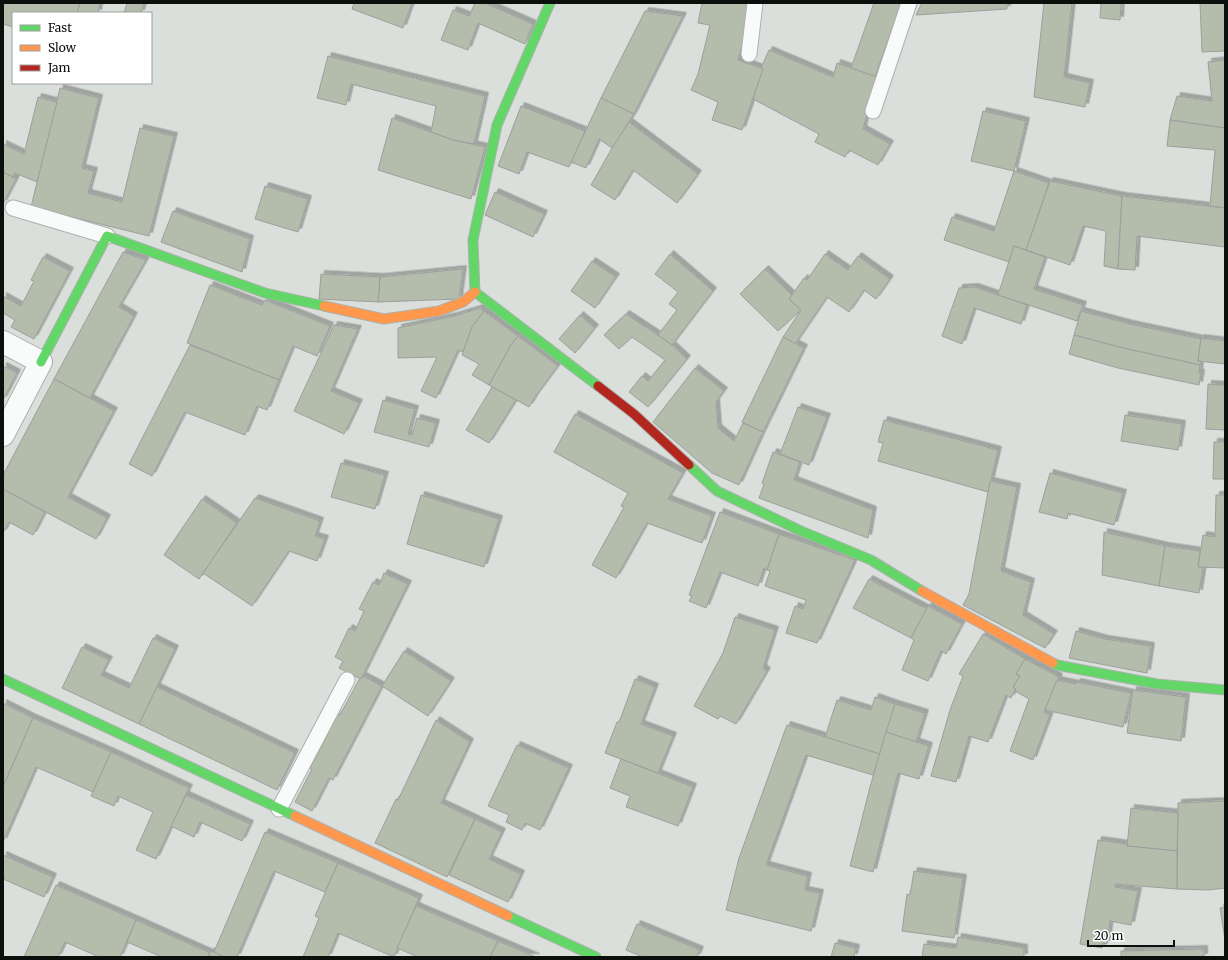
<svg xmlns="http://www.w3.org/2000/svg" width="1228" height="960" viewBox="0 0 1228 960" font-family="Merriweather,serif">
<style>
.building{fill:#b4bcac;stroke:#9c9f9c;filter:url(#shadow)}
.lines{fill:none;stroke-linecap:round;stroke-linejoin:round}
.lane-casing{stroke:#adb1ae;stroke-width:17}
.street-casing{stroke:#adb1ae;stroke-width:24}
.fast-casing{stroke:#adb1ae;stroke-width:11}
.slow-casing{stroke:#adb1ae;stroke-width:11}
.jam-casing{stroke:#adb1ae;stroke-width:11}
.lane{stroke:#f9fafa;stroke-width:15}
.street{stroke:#f9fafa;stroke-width:22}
.fast{stroke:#63d668;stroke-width:9}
.slow{stroke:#ff974d;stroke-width:9}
.jam{stroke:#b3261e;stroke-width:9}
</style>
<defs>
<filter id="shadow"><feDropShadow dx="3.5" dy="-3.5" stdDeviation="0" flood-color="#0004"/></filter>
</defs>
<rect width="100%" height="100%" fill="#dadfdb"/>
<!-- building -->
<g class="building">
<path d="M3,3H80L77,13H13V27L3,24Z"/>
<path d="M80,3H100L98,13H77Z"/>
<path d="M127,3H144L141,13H124Z"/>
<path d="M354,3H412L403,28L352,9Z"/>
<path d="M475,3H485L533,24L525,44L478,23L468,50L441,40L453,10L469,16Z"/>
<path d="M702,3H749L746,32L738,60L763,69L742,130L712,120L718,102L691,90L698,74L710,25L698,23Z"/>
<path d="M874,3H901L875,77L851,68Z"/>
<path d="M922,3H1007V9L916,15Z"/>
<path d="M1044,3H1072L1064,77L1090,83L1085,107L1034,97Z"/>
<path d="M1101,3H1121L1120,20L1100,18Z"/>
<path d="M1200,3H1225V51L1202,52Z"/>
<path d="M645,11L683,16L634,114L601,98Z"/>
<path d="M769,50L833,77L837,63L877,77L863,129L890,144L878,165L849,150L845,157L815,142L819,134L753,99L763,69L761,68Z"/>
<path d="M328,56L485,96L474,144L453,140L431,132L436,106L351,84L346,105L317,98Z"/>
<path d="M1225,60V128L1170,120L1177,96L1212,101L1208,62Z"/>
<path d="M60,88L99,98L82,168L94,171L88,193L122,202L140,128L174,136L149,236L31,207Z"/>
<path d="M38,97L57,102L37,182L15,173L13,177L3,172V144L24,154Z"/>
<path d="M601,98L634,114L612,148L599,139L586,168L571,162Z"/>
<path d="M521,106L585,131L569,167L527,152L519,174L498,166Z"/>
<path d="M983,111L1026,121L1014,171L971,161Z"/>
<path d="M392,118L453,140L485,147L471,199L378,170Z"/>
<path d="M1170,120L1225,128V208L1210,206L1215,150L1167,146Z"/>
<path d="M629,122L698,174L677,203L633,170L615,200L591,185L612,148Z"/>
<path d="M1014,171L1049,183L1026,250L1014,246L1009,262L944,240L952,217L994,231Z"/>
<path d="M3,172L16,179L3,204Z"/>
<path d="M1050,181L1122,196L1118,269L1104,266L1106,231L1083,226L1070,265L1026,250Z"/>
<path d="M265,186L308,199L298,232L255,219Z"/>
<path d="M495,192L544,214L533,237L485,215Z"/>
<path d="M1122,196L1225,208V247L1137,236L1135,270L1118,269Z"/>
<path d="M173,211L250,239L242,272L161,242Z"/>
<path d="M1014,246L1045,257L1034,289L1083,305L1077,321L998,295Z"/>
<path d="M123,252L146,260L119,307L134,316L90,398L54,379Z"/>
<path d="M670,254L713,291L672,345L658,335L677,310L669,304L678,292L655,274Z"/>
<path d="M825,254L848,270L858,256L890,279L876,299L864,290L849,312L827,297L795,344L783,337L801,310L789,299L804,278L807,280Z"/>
<path d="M43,257L70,271L34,339L11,327L15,320L3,313V296L21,306L34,281L31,280Z"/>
<path d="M592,261L616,277L595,308L571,291Z"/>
<path d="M463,269L459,299L378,302L380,277Z"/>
<path d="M765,269L792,295L789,299L801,310L778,331L740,294Z"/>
<path d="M321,274L380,277L378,302L319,299Z"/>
<path d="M210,285L262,305L265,300L330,326L317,356L293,346L279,380L187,343Z"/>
<path d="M975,287L1027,305L1021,324L974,308L962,344L942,336L959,288Z"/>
<path d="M480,308L484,311L472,327L463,352L458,350L436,398L421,391L437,357L398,358V328L454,316Z"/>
<path d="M484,311L518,336L511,345L489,385L472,375L479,364L462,355L472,327Z"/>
<path d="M1081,311L1130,324L1201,339L1198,361H1201L1200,365L1123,348L1074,335Z"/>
<path d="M626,314L658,335L672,345L687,359L648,407L629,392L642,376L648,381L665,360L632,337L619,349L604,335Z"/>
<path d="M580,315L595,328L575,353L559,339Z"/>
<path d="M334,325L358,329L331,391L359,403L344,434L294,411Z"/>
<path d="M1074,335L1123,348L1200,365L1199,373H1201L1199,385L1118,368L1069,354Z"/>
<path d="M518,336L558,366L535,397L529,407L489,385L511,345Z"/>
<path d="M783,337L804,348L763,432L742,422Z"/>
<path d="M1201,338L1225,341V364L1198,361Z"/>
<path d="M190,345L279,380L267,410L257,406L245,435L185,412L152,476L129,464Z"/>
<path d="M3,366L17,373L3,400Z"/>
<path d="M695,368L724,391L716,402L718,428L734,441L743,423L763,432L739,485L712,473L653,422Z"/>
<path d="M54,379L114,411L68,497L107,518L96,539L3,489V475Z"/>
<path d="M1208,384L1225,385V430L1206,429Z"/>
<path d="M492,387L516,400L489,443L466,430Z"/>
<path d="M383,400L415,409L408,434L412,435L417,418L436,423L429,447L374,432Z"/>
<path d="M798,407L827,417L809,465L780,454Z"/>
<path d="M575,414L683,473L668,499L712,516L702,543L647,523L616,578L592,565L624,507L621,506L628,493L554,452Z"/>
<path d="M1125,415L1182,424L1178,450L1121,441Z"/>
<path d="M884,420L998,450L988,492L878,461L883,443L878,442Z"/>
<path d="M1214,442H1225V479H1213Z"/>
<path d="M773,452L800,462L794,480L873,510L868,538L759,498L764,484L762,483Z"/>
<path d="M341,463L385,475L375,509L331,497Z"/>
<path d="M1050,473L1123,493L1114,525L1068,513L1067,519L1039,512Z"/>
<path d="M990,481L1017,487L1001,571L1031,582L1023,615L1054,634L1045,648L963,605L969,594Z"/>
<path d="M3,489L45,512L33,535L9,522L3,533Z"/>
<path d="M421,495L499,519L484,567L407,544Z"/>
<path d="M1216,495H1225V568L1198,567L1203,535L1215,537Z"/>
<path d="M255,498L320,521L315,536L325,539L317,561L289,551L252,606L203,573Z"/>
<path d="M202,499L237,523L199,579L164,555Z"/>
<path d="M720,512L779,534L767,570L764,568L758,586L720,572L706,608L689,601L692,596L689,595Z"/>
<path d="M1104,532L1165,546L1159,586L1102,575Z"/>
<path d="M779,534L855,560L817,643L786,633L795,606L803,609L806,600L765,586L770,571L767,570Z"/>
<path d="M1165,546L1200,551L1198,567H1203L1199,593L1159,586Z"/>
<path d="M384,573L408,584L361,679L339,668L343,661L335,657L349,628L355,631L364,611L359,609L373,582L379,585Z"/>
<path d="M869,579L927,609L911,638L853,608Z"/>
<path d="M928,606L962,624L946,654L941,651L928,681L902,670L914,640L911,638Z"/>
<path d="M735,617L775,630L763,668L767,671L736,724L720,716L718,719L694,706L723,653Z"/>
<path d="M1076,631L1105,639L1151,646L1147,673L1069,658Z"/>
<path d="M983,634L1025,659L1016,674L1020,676L1013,687L1016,689L1011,698L1006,695L988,742L969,736L956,782L931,776L950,710L963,676L959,674Z"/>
<path d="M153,638L175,649L139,724L62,688L82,647L109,660L101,675L129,688Z"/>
<path d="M404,651L451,681L428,716L382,686Z"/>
<path d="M1025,659L1059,677L1044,712L1050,715L1033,760L1010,751L1029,699L1015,691L1016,689L1013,687L1020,676L1016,674Z"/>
<path d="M363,676L382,686L333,780L329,778L312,811L295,802L312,769L310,768L338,714L340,715L360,678L361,679Z"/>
<path d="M635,679L655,687L641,724L673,736L658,773L605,753L617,722H619L621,717Z"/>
<path d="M1057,680L1076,684L1077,682L1131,693L1123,727L1045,710Z"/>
<path d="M157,687L295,753L277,790L139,724Z"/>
<path d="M1133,690L1186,697L1181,741L1127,733Z"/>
<path d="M875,697L895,704L880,754L825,737L837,700L871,710Z"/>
<path d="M3,703L33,718L3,787Z"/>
<path d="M895,704L925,713L916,742L886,732Z"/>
<path d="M33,718L111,752L93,792L36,767L3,842V787Z"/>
<path d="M436,720L470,742L441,803L475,819L447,877L375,843L396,799L398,800Z"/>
<path d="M787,725L880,754L873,775L806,755L766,865L808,876L805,890L820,893L811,931L726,910L739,858Z"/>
<path d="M886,732L929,746L919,779L898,773L873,872L850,866L870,787Z"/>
<path d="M517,745L569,768L540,830L525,823L522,830L506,822L509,815L488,806Z"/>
<path d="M111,752L189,788L156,859L136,850L153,812L118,796L114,806L91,796Z"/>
<path d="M621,759L693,787L678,826L626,807L630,796L610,788Z"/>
<path d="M186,795L250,824L242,841L200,822L194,837L171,826Z"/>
<path d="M1225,801V888L1208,890L1177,889L1178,803Z"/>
<path d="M1131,808L1178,813L1177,851L1127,846Z"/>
<path d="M475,819L502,832L489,859L521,874L508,902L449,875Z"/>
<path d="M265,832L338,863L325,892L274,871L237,957H223L214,952Z"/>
<path d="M1098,840L1127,844V846L1177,851V889L1115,884V887L1138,891L1131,925L1110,921L1107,944L1103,943L1102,948L1080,944Z"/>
<path d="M3,855L53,877L44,897L3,879Z"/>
<path d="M338,863L419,898L394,957L338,933L328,957H303L319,918L315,916Z"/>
<path d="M914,871L963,878L954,938L902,931L907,894L910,895Z"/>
<path d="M56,885L136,920L120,957H99L65,942L58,957H24Z"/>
<path d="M416,906L498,941L490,957H418L397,948Z"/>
<path d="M1225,907V940L1220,908Z"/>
<path d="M136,920L210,953L208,957H162L127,942Z"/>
<path d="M637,924L700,950L697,957H643L626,950Z"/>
<path d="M958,937L1024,948V957H922L924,944L956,948Z"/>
<path d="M498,941L536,957H490Z"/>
<path d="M835,943L856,948L854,957H831Z"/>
<path d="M1204,949V957H1121V951Z"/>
<path d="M211,951L214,952L223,957H208Z"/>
</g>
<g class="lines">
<defs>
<g id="lane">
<path d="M749,54L755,3"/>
<path d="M873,111L909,3"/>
<path d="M13,208L107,236"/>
<path d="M279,809L347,680"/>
</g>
<path id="street" d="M3,342L41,362L3,435"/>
<g id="fast">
<path d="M550,3L497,125L473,240L475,292L598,386"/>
<path d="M41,362L107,236L265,293L324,306"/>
<path d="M689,465L717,491L801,531L871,560L922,591"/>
<path d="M1053,663L1057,665L1157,684L1225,690"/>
<path d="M3,679L295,816"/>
<path d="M508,916L596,957"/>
</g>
<g id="slow">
<path d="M324,306L384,319L439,311L463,302L475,292"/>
<path d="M922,591L1053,663"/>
<path d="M295,816L508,916"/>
</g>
<path id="jam" d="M598,386L634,414L689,465"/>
</defs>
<!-- lane casing -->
<use href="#lane" class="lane-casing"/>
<!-- street casing -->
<use href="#street" class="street-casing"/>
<!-- fast casing -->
<use href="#fast" class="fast-casing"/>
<!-- slow casing -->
<use href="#slow" class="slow-casing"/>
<!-- jam casing -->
<use href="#jam" class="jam-casing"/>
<!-- lane -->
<use href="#lane" class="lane"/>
<!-- street -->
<use href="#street" class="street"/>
<!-- fast -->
<use href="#fast" class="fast"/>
<!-- slow -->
<use href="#slow" class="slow"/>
<!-- jam -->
<use href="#jam" class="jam"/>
</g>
<!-- border -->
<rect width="1228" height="960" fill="none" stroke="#0c100d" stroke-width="8"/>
<!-- legend -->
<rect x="12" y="12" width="140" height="72" fill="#ffffff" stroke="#9e9f9e"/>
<rect x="20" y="25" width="20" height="6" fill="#63d668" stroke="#9e9f9e"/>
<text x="48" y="32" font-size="12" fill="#0c100d">Fast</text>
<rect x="20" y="45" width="20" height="6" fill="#ff974d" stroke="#9e9f9e"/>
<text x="48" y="52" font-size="12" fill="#0c100d">Slow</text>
<rect x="20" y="65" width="20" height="6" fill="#b3261e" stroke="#9e9f9e"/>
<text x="48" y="72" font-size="12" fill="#0c100d">Jam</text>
<!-- scale -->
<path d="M1088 940v6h86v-6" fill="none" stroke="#0c100d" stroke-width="2"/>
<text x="1094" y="940" font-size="12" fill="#0c100d" stroke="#ffffff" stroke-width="3" paint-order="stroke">20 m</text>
</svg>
